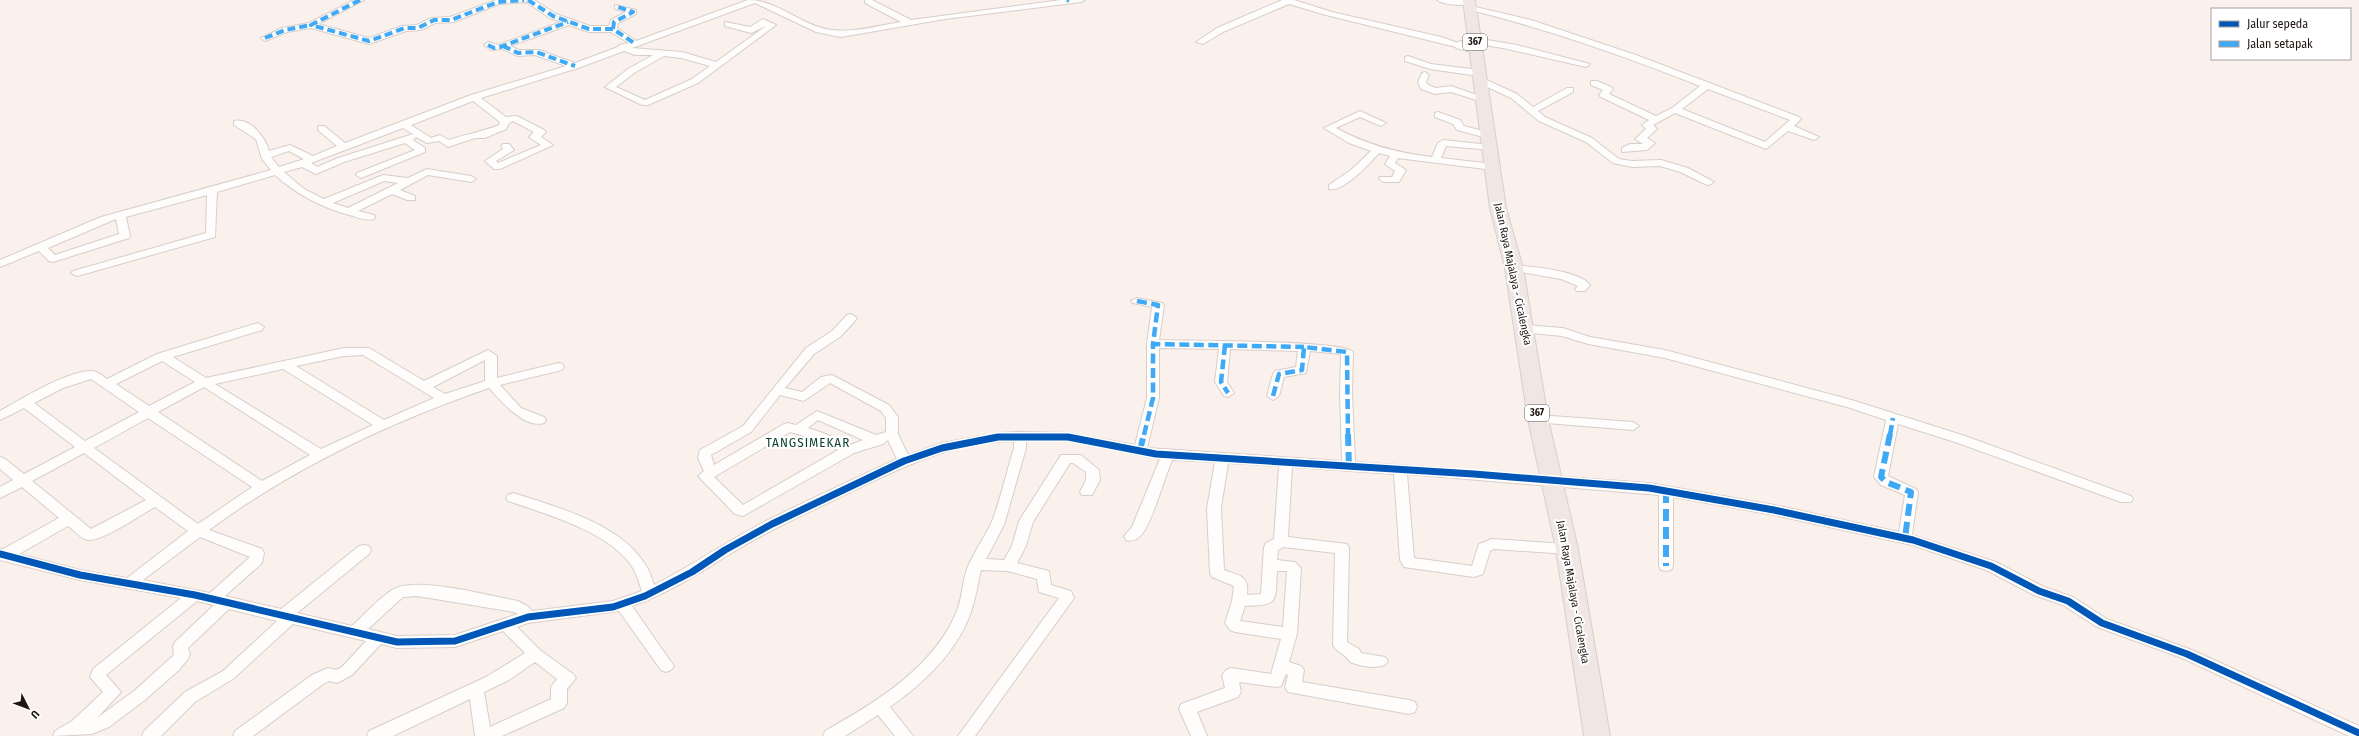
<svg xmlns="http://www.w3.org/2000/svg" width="2359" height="736" viewBox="0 0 2359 736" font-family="'Fira Sans Condensed',sans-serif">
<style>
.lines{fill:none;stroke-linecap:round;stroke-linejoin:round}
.street-casing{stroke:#d7ceca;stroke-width:2}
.secondary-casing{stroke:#d7ceca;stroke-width:2}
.primary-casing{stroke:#d5d0ce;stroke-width:2}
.street{fill:#fefdfc;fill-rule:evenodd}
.secondary{fill:#fefdfc;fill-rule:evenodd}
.primary{fill:#f0e6e4;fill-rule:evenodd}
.quiet-far2{stroke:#3fa9f5;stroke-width:4;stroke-dasharray:8 4;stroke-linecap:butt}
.quiet-far1{stroke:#3fa9f5;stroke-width:4.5;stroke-dasharray:10 4.5;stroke-linecap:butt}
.quiet{stroke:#3fa9f5;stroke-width:6;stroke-dasharray:12 6;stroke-linecap:butt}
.cycleway-casing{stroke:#fff;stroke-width:10}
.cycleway{stroke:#0057b8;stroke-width:7}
.labels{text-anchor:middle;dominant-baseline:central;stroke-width:4;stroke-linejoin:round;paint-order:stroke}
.shield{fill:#fff;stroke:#625b58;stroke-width:1}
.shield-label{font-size:10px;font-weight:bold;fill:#1e1511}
.street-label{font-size:11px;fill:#1e1511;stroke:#fff}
.quarter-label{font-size:13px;letter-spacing:1px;fill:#0d3e2c;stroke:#fff}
</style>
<rect width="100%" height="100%" fill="#faf1ed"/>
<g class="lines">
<defs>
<g id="street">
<path d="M354,0H364L318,24L369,38L402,26L417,25L431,18L450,17L496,0H534L556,14L590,26H609L611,20L626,12L615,9V5L636,10V14L618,23L617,28L636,41L748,0C776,0 796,21 822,28C847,35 876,26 901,22L865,3V0H872L911,20L1061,0H1085L1081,2L945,19L841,37L816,32L755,3L632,48L682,52L716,62L766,26L751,33L725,26V22L750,27L763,19L776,25L698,83L648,105H642L605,87L628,69L653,55H635L624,51L578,68L481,98L506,117L517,116L544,130L546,132L541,137L553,145L500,169H494L485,161L503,149L501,146L503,144H509L514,150L496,161L498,163L541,145L529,137L534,132L513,121L509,123L506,129L485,138H475L448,147L439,141L427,143L416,137L413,140L425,148V152L361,178L356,175L357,173L415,150L405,143L344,162L316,174L302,167L284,172L304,189L324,199L383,175L408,178L427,169L471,176L476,179L471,182L428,175L400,190L415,196V200H407L392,194L358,211L374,215L375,217L374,219C367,221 359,218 353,216C325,209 297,195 275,175L217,192L215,237L81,275L77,276L71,273L73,271L206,233L207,195L126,217L130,236L129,238L53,262L49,261L39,251L0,267V260L101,217L271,170L262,159L256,139L234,125V121C250,117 266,138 269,151L290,145L313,156L337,146L318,130V126H324L345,143L471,95L566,66L535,55L518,56L502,49L491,50L484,45L488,42L498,45L561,22L550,18L526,2L499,4L454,22L435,23L421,30L406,31L369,44L311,28L287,32L265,41L261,38L282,28L309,23ZM569,25L589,32H611L629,43L619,45L618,47L575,63L539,50H519L510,46ZM664,56L681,58L710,66L692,79L645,100L616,87L634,73ZM473,101L500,122L499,125C482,132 466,134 449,140L440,135L431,138L411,125ZM403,128L413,134L338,158L317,167L311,163ZM289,151L304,159L279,167L271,157ZM384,181L398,183L348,208L333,203ZM116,219L119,234L55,255L48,248Z"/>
<path d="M1282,0H1294L1332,12L1441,37L1464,45L1460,48L1326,15L1289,4L1223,32L1203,44L1196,42L1217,28Z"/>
<path d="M1437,0H1471L1473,2C1467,7 1443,5 1437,0Z"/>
<path d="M1467,5L1531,20L1636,55L1799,117L1801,119L1794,126L1819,137L1814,140L1788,131L1766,149L1675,113L1653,125L1657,129L1647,138L1655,143L1647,150L1622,152V148L1630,144H1643L1635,139L1646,129L1642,125L1649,120L1601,97L1599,95L1603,90L1591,85V81H1597L1611,87L1613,89L1609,94L1656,116L1672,108L1700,86C1624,56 1547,29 1467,9ZM1708,89L1790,120L1765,142L1682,109Z"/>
<path d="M1475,38L1517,45L1590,64L1586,67L1503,48L1472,43V39Z"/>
<path d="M1408,56L1431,64L1479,70L1483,73L1479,76L1430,69L1405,61V57Z"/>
<path d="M1425,72L1429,75L1426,82L1428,85L1436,88L1451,86L1488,99L1483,102L1451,92L1435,94L1421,89L1418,82L1422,73Z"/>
<path d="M1480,77L1517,94L1533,107L1567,88H1573V92L1538,111L1545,117L1592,138L1619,159L1632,161L1661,160L1688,168L1714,182L1709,185L1705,184L1680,172L1660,166L1632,167L1613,163L1586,142L1539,121L1511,98L1477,82V78Z"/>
<path d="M1360,111L1386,123L1381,126L1360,117L1336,128C1367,145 1397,153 1432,157L1438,143L1443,140L1490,145L1495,148L1493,150L1446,146L1441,158L1493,164L1498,167L1493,170L1398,158L1395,163L1406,170L1399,182H1384L1379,179L1380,177H1392L1395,171L1385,164L1390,156L1379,153C1370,163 1343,193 1329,189V185L1351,170L1371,151L1349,143L1324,128Z"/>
<path d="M1438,112L1460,120L1464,126L1490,133L1492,135L1487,138L1457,130L1453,124L1435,117V113Z"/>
<path d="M1514,265C1532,267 1578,270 1590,285L1585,291H1577L1575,289L1578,286L1561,279L1510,270L1509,268Z"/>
<path d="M1137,298L1162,303L1164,305L1159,340C1184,341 1345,340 1353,352L1352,393L1355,462L1649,483L1774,505L1899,532L1905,495L1881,485L1874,477L1886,420L1847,407L1665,358L1588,344L1562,336L1521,332L1519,329L1521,326L1525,325L1563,328L1590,337L1665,350L1855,401L1965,436L2131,496L2133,499L2131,502H2121L1955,442L1898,424L1888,476L1916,489L1918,492L1912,535L1996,562L2044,587L2073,597L2107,619L2192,650L2359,726V736H2349L2182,658L2097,627L2063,605L2034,595L1986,570L1912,545L1774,515L1673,497V566L1671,570L1666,571L1661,570L1659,566V495L1407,474L1414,558L1472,566L1479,544L1492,539L1567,544L1572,545L1574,549L1572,553L1567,554L1494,549L1490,551L1483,574L1474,577L1404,567L1400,560L1394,474L1292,467L1288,537L1347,544L1349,548L1347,642L1359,649L1361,653L1385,657L1388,661L1385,665C1375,669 1360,666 1350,662C1346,654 1337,653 1333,645L1335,553L1283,547L1278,550L1277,560L1295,562L1301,568L1297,634L1289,662L1301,666L1304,670L1302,682L1409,700L1415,702L1417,707L1415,712L1409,714L1293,693L1288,692L1285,687L1288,675L1286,674L1281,686L1276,687L1239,682L1241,692L1238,697L1197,712L1207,736H1191L1179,709L1181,704L1225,688L1222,675L1226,670L1231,668L1271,674L1281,639L1235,632L1230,630L1225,623L1232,601L1234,586L1212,577L1210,573L1207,508L1215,462L1172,460C1166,474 1151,525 1142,534C1138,539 1133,542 1126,540L1124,536L1132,527L1160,459L1068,441H1026V448L1004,525L986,559L1004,560L1012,546L1019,521L1061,455H1081L1099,470L1100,480L1092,495H1082L1080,492L1086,480V472L1073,463H1070L1033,522L1026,546L1017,563L1049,571L1051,585L1071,591L1074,598L975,736H958L1059,598L1039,592L1037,579L1008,571L981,570C978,583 976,596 972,609C959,650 924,683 890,707L913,736H895L878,715L845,736H823L825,731C875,703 933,668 956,613C963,597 962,579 969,564C975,551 983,539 990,526C1000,503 1006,473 1014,448V441C949,441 891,473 834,500C799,517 763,533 730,554C697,574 667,594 632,606L671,662L674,666L671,670L666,672L661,670L619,611L528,623L517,627L540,650L573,674L576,678L567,689V703L564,708L502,736H475L470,699L393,736H367L369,731L486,677L525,653L503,631L455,647L397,648L381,644L352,675L337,683L329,681L322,685L253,736H233L235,731L312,675L328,668L336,670L342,667L366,641L293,624L233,679L195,702L161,736H142L144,731L185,692L223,671L277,621L229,609L188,648L190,654L188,659L179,670L145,700L109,727L92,734L53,736L55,731L72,721L103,692L90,677L93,669L181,598L80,580L0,560V549H3L59,518L22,487L0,498V487L13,480L0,469V457L5,459L24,474L75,447L24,408L0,420V411C21,399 70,369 93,371C98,372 103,376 107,379L157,354L258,323L264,327L262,330L173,357L206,378L344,348H369L424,381L488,350L497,356V378L558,363L562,364L564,367L562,370L500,385L521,408L544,417L546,420L544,423C524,429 501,401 489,388C390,422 293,468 209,530L262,549L264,553L262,563L225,596L281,609L359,546L364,545L369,546L371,550L369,554L297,613L352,626C363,616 382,595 394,589C418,576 490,596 518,601L529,607L532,611L613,601L642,591C639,583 637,575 633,568C611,532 546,514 508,501L506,498L508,495L513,493C554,506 617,523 642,560C648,567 651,576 654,585C693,565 729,540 768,520C810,499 854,479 897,459L888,440L883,444L854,453L743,516L735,514L698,476L704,471L698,458L700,450L743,426L806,348L832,331L847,315L851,314L857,318L855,321L840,337L814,354L785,388L802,392L821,377L832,375L889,405L898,417V434L908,455L942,443L998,433L1020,432L1068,433L1135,445L1147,398V344L1152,307L1133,303L1131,301ZM1159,348L1219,349L1215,382L1224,396L1228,397L1234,393L1227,382L1230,349L1298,351L1296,367L1275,371L1273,374L1267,396L1273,400L1279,396L1284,377L1306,373L1310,351L1341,354L1340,393L1342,461L1147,448L1159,398ZM363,355L434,398L384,420L296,366L344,356ZM485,360V381L445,394L433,387ZM162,361L195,382L149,406L116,384ZM283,369L373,425L321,449L215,384ZM91,379L139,412L85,441L34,403L63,388ZM830,383L881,411L886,418V432L876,435L817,411L796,425L788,423L784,424L714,465L711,455L751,432L780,395L804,401ZM204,387L310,455L262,481L158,412ZM148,418L252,487L198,524L94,448ZM818,420L863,440L850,445L823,433L808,428ZM790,432L815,439L838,450L743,505L714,477ZM84,453L146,500L91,529L32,481ZM1228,463L1279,466L1274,539L1266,543L1264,547L1261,594L1247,595C1249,575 1240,576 1224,570L1221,508ZM155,507L188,531L127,578L80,570L19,554L68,526C74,530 81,539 88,540C104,541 140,515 155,507ZM200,537L250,557L210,593L143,580ZM1277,571H1287L1283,627L1240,621L1245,606C1279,605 1275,603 1277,571ZM417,596L514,612L518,614L455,635L397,636L368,629L403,597ZM197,601L214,605L175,642L173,646L174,655L134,691L97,718L121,692L106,675ZM535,662L557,679L551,687V699L490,727L484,692L509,680Z"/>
<path d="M1538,415L1633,422L1639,426L1633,430L1534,422L1532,419Z"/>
</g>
<path id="secondary" d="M1460,41L1480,46L1482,49L1476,53L1456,48L1454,45Z"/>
<path id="primary" d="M1463,0H1475L1506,208L1523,268L1548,419L1578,549L1610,736H1584L1556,549L1528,419L1505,268L1490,208Z"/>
</defs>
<!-- street casing -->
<use href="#street" class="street-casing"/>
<!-- secondary casing -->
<use href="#secondary" class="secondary-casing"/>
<!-- primary casing -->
<use href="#primary" class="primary-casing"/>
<!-- street -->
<use href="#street" class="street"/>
<!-- secondary -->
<use href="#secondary" class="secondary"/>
<!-- primary -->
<use href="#primary" class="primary"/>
<!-- quiet-far2 -->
<g class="quiet-far2">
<path d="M360,0L311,25L369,41L405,28H418L434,20H451L498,2L524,0"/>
<path d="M528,0L553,16L589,29H613L634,43"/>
<path d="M1067,0L1069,1"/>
<path d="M613,29L614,22L633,12L618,7"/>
<path d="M265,38L285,30L311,25"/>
<path d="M488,45L494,48L500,47L568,22"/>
<path d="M503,46L518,53L536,52L575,66"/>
</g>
<!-- quiet-far1 -->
<g class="quiet-far1">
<path d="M1137,301L1158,305L1153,344L1304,347"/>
<path d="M1225,345L1221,382L1228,393"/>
<path d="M1273,396L1279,374L1302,370L1304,347L1347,352L1348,435"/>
<path d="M1144,435L1153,398V344"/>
<path d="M1890,435L1893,418"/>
</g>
<!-- quiet -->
<g class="quiet">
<path d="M1348,434L1349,467"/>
<path d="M1890,434L1881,477L1886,482L1911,492L1905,538"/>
<path d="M1140,450L1144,434"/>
<path d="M1666,491V566"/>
</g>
<defs>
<path id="cycleway" d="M0,554L80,575L195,595L397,642L455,641L528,617L613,607L645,596L692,572L725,550L772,524L904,461L942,448L998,437H1068L1156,454L1474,474L1649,488L1774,510L1913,540L1991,566L2039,591L2068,601L2102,623L2187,654L2359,733"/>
</defs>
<!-- cycleway casing -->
<use href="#cycleway" class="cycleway-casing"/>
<!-- cycleway -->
<use href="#cycleway" class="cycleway"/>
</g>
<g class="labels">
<!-- shield labels -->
<g class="shield">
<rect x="1463" y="34" width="24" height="16" rx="3"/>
<rect x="1525" y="405" width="24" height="16" rx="3"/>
</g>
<g class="shield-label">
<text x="1475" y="42">367</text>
<text x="1537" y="413">367</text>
</g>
<!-- street labels -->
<g class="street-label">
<text transform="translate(1513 274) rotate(78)">Jalan Raya Majalaya - Cicalengka</text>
<text transform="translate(1573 592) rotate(80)">Jalan Raya Majalaya - Cicalengka</text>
</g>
<!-- quarter labels -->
<g class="quarter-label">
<text x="808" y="442">TANGSIMEKAR</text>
</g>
</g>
<!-- legend -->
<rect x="2211" y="8" width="140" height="52" fill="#ffffff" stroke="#a5a1a0"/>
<rect x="2219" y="21" width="20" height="6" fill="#0057b8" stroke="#a5a1a0"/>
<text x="2247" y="28" font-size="12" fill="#1e1511">Jalur sepeda</text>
<rect x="2219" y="41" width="20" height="6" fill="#3fa9f5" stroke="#a5a1a0"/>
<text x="2247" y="48" font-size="12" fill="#1e1511">Jalan setapak</text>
<!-- north arrow -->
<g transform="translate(28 708) rotate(132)" stroke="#ffffff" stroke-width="3" paint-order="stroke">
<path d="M0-3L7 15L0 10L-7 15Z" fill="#1e1511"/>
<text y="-6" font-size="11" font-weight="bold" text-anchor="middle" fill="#1e1511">U</text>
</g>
</svg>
